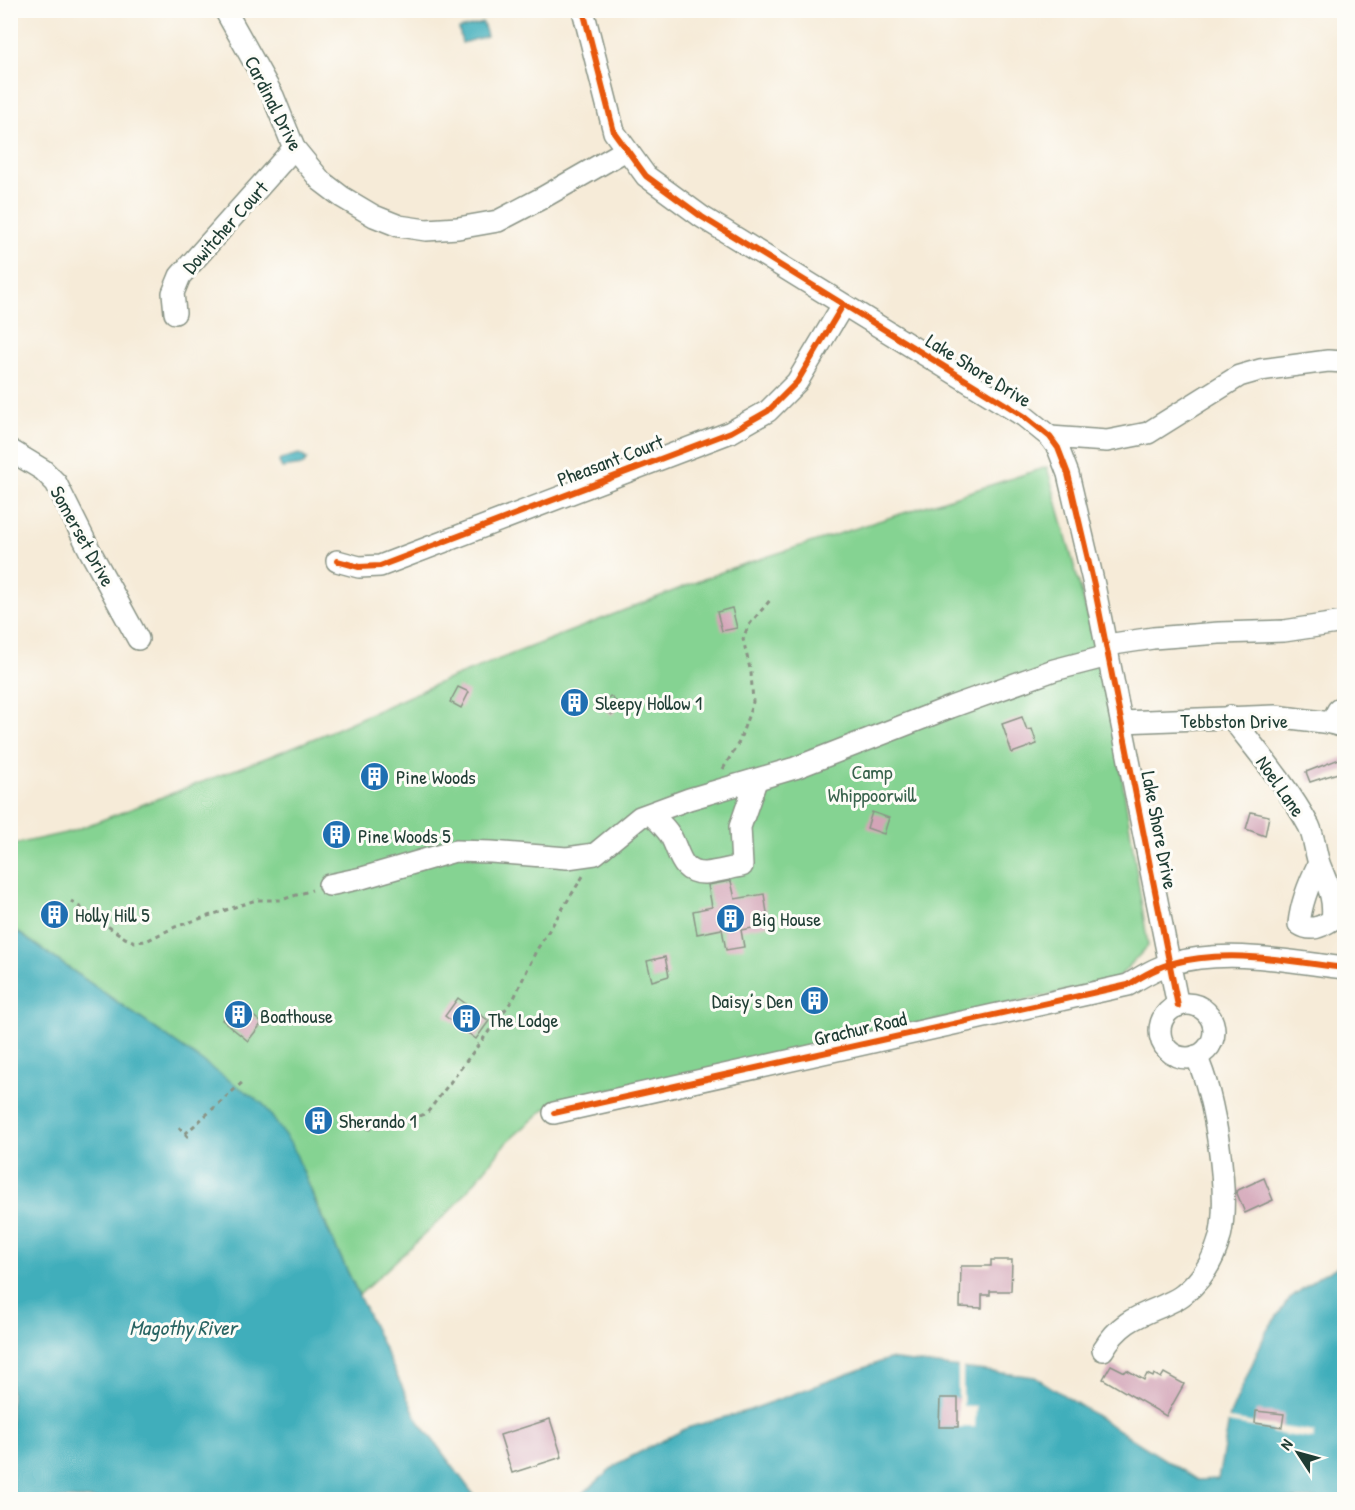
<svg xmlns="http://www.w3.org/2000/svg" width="1355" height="1510" viewBox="0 0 1355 1510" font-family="'Patrick Hand',sans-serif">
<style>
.green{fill:#85d392;stroke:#528863;stroke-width:1.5}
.water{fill:#3faebb;stroke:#2f7678;stroke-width:1.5}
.pier{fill:#f6ebd8}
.building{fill:#d3a4b7}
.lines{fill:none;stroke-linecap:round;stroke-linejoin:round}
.minor-casing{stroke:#8a9486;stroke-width:24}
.path{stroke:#8a9486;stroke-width:3;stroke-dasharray:4.5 4.5;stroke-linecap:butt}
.minor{stroke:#fff;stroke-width:21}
.cycleway-casing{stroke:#fdfcf7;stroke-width:10}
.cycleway{stroke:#e8590c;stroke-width:6}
.labels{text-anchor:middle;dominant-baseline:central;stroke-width:6;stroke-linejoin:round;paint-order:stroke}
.street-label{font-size:20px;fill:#1f3d34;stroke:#fdfcf7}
.poi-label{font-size:20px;fill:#1f3d34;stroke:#fdfcf7;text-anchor:start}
.park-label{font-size:20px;fill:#38624c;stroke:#fdfcf7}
.water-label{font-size:21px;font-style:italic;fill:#2a6563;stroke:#fdfcf7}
</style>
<rect width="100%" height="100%" fill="#fdfcf7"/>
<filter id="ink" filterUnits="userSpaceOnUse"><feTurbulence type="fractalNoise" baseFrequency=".0167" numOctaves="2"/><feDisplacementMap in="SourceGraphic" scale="12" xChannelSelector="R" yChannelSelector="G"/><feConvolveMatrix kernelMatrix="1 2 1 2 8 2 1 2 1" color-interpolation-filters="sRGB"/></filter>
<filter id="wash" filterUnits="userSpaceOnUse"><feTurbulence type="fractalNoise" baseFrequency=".008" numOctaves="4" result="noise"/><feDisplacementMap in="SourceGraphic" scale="24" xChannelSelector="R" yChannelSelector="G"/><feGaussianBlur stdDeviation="1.35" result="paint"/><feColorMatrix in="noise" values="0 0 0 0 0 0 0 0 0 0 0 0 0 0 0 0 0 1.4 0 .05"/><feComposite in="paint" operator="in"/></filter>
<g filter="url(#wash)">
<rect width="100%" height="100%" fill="#f6ebd8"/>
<!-- green -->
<path class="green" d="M1047,467L1109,693L1148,946L1116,980L675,1079L571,1097L545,1109L507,1142L455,1206L359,1295L336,1247L293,1148L264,1105L11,927V845L70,832L268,757L327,733L441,682L732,568Z"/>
<!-- water -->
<g class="water">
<path d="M483,23L487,36L462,43L459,29Z"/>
<path d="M299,454L307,459L303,465L282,468L279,462L281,459Z"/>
<path d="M10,927L263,1104L293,1147L321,1216L418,1420L477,1499H11Z"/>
<path d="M1344,1264V1499L575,1500L619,1463L687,1428L750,1410L888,1359L1035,1377L1197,1480L1218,1479L1230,1415L1267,1330L1290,1298L1321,1275Z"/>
</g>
<!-- pier -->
<g class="pier">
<path d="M958,1364H963V1406H976L975,1427H939L940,1398H958Z"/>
<path d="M1256,1411L1284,1414L1282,1427L1314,1432L1313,1439L1272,1433V1430L1228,1423V1419L1254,1423Z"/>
</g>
<g id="blocks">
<!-- building -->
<g class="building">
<path d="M732,608L737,628L722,631L717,612Z"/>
<path d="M458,687L469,692L461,708L450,702Z"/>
<path d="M610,696L620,705L612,715L602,706Z"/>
<path d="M1022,717L1027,730L1032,729L1037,744L1012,753L1002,724Z"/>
<path d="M1344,757V771L1310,782L1306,772Z"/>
<path d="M872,812L889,818L884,834L867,828Z"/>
<path d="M1251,812L1269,816L1265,836L1246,829Z"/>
<path d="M731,881L735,899L764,894L769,925L741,930L744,947L726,950L722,929L697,934L693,911L712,907L708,885Z"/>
<path d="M665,957L669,976L652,981L647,961Z"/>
<path d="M458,998L489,1021L476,1039L445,1016Z"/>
<path d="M236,1002L262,1023L248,1041L222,1020Z"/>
<path d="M324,1113L326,1131L312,1132L310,1114Z"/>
<path d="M1264,1178L1273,1200L1245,1213L1236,1191Z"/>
<path d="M991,1260H1012L1011,1291H990V1295H982V1308L960,1307L961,1266H991Z"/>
<path d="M1111,1365L1125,1372L1127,1370L1144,1380L1147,1374L1153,1377L1154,1374L1161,1378L1164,1373L1184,1384L1166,1416L1103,1379Z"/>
<path d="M940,1398H958V1427H939Z"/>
<path d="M1256,1411L1284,1414L1282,1427L1255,1423Z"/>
<path d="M550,1419L562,1457L512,1473L500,1435Z"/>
</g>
</g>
</g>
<g filter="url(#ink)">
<use href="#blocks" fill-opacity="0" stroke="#8a9486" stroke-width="1.5"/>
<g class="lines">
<defs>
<g id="minor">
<path d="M225,10L273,96L294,148L321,181L342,197L374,216L399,226L426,230L458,228L498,221L542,198L626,150"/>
<path d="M583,10L614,132L646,176L702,217L1024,416L1050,437L1058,448L1068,474L1094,585L1178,1006"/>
<path d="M175,313L173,293L180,276L294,148"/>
<path d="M1050,437L1107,441L1148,433L1239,376L1260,370L1328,361L1344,362"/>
<path d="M10,450L43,470L56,483L90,551L138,639"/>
<path d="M337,561L359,567L380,566L731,432L768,411L797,382L843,305"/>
<path d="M1107,645L1153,638L1219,633L1284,631L1344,622"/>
<path d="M1230,716C1257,751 1288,787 1309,826C1315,839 1315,853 1320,866C1328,886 1335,899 1332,920C1321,927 1311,932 1299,924C1301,903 1310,881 1319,863"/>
<path d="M1122,722L1275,716L1331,723L1344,727"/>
<path d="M1331,723L1338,710L1344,706"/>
<path d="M651,814C657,820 665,827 670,835C680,851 679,874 705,873C717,872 730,868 742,866L740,827L756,781"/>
<path d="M329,885L362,878L455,851L491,852L567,858L595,854L640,817L689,799L795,768L951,707L1054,670L1108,656"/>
<circle cx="1187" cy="1031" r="27"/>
<path d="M554,1113L1128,985C1141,977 1155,968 1170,964C1227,948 1287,961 1344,968"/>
<path d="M1103,1350C1118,1325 1133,1318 1160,1307C1168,1303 1177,1300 1184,1294C1202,1280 1214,1259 1220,1237C1230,1194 1215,1096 1196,1056"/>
</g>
</defs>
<!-- minor casing -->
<use href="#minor" class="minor-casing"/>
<!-- path -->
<g class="path">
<path d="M723,769L739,742L753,702L751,673L743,639L748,626L772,598"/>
<path d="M71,901L125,938L135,942L146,941L175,927L256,900H281L312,890"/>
<path d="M351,1121L369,1129L415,1118L427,1113L514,998L536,951L585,873"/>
<path d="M179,1127L191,1140"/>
<path d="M185,1134L245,1080"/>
</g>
<!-- minor -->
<use href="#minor" class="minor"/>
<defs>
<g id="cycleway">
<path d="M583,10L614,132L646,176L702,217L1024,416L1050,437L1058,448L1068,474L1094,585L1178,1006"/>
<path d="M337,561L359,567L380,566L731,432L768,411L797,382L843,305"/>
<path d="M554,1113L1128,985C1141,977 1155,968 1170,964C1227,948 1287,961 1344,968"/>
</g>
</defs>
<!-- cycleway casing -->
<use href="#cycleway" class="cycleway-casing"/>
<!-- cycleway -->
<use href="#cycleway" class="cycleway"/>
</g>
</g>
<!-- icons -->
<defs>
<symbol id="building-disc" viewBox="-11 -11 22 22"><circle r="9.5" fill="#1f6fb2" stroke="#fdfcf7"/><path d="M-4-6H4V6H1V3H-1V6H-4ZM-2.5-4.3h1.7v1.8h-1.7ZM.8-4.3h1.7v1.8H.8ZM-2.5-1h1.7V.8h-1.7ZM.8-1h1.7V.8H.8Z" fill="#fff"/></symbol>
</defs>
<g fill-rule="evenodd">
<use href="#building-disc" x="558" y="686" width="33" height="33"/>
<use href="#building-disc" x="358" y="760" width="33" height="33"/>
<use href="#building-disc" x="320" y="818" width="33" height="33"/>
<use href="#building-disc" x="38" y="898" width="33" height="33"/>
<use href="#building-disc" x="714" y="902" width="33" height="33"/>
<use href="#building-disc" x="798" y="984" width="33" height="33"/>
<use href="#building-disc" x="222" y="998" width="33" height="33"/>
<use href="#building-disc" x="450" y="1002" width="33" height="33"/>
<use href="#building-disc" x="302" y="1104" width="33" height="33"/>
</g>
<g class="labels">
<!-- street labels -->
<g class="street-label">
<text transform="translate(274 103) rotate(63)">Cardinal Drive</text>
<text transform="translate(225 227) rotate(-48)">Dowitcher Court</text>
<text transform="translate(979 370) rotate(32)">Lake Shore Drive</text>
<text transform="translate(610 460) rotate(-21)">Pheasant Court</text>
<text transform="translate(83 536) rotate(61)">Somerset Drive</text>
<text x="1234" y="720">Tebbston Drive</text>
<text transform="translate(1281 786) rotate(55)">Noel Lane</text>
<text transform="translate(1160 830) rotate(79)">Lake Shore Drive</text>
<text transform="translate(860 1028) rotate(-13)">Grachur Road</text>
</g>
<!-- poi labels -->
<g class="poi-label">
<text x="595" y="702">Sleepy Hollow 1</text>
<text x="396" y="776">Pine Woods</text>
<text x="358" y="835">Pine Woods 5</text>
<text x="75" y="914">Holly Hill 5</text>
<text x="752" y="918">Big House</text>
<text x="793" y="1000" text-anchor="end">Daisy’s Den</text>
<text x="260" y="1015">Boathouse</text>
<text x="488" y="1019">The Lodge</text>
<text x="339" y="1120">Sherando 1</text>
</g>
<!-- park labels -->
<g class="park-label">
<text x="872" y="771">Camp<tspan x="872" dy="23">Whippoorwill</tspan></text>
</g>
<!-- water labels -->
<g class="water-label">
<text x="183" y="1327">Magothy River</text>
</g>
</g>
<!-- margin -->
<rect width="1355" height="1510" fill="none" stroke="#fdfcf7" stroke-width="36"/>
<!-- north arrow -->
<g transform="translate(1298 1453) rotate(306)" stroke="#fdfcf7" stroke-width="4.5" paint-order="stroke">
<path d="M0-4.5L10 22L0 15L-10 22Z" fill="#1f3d34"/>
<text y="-9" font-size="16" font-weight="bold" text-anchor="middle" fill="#1f3d34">N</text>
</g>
</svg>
